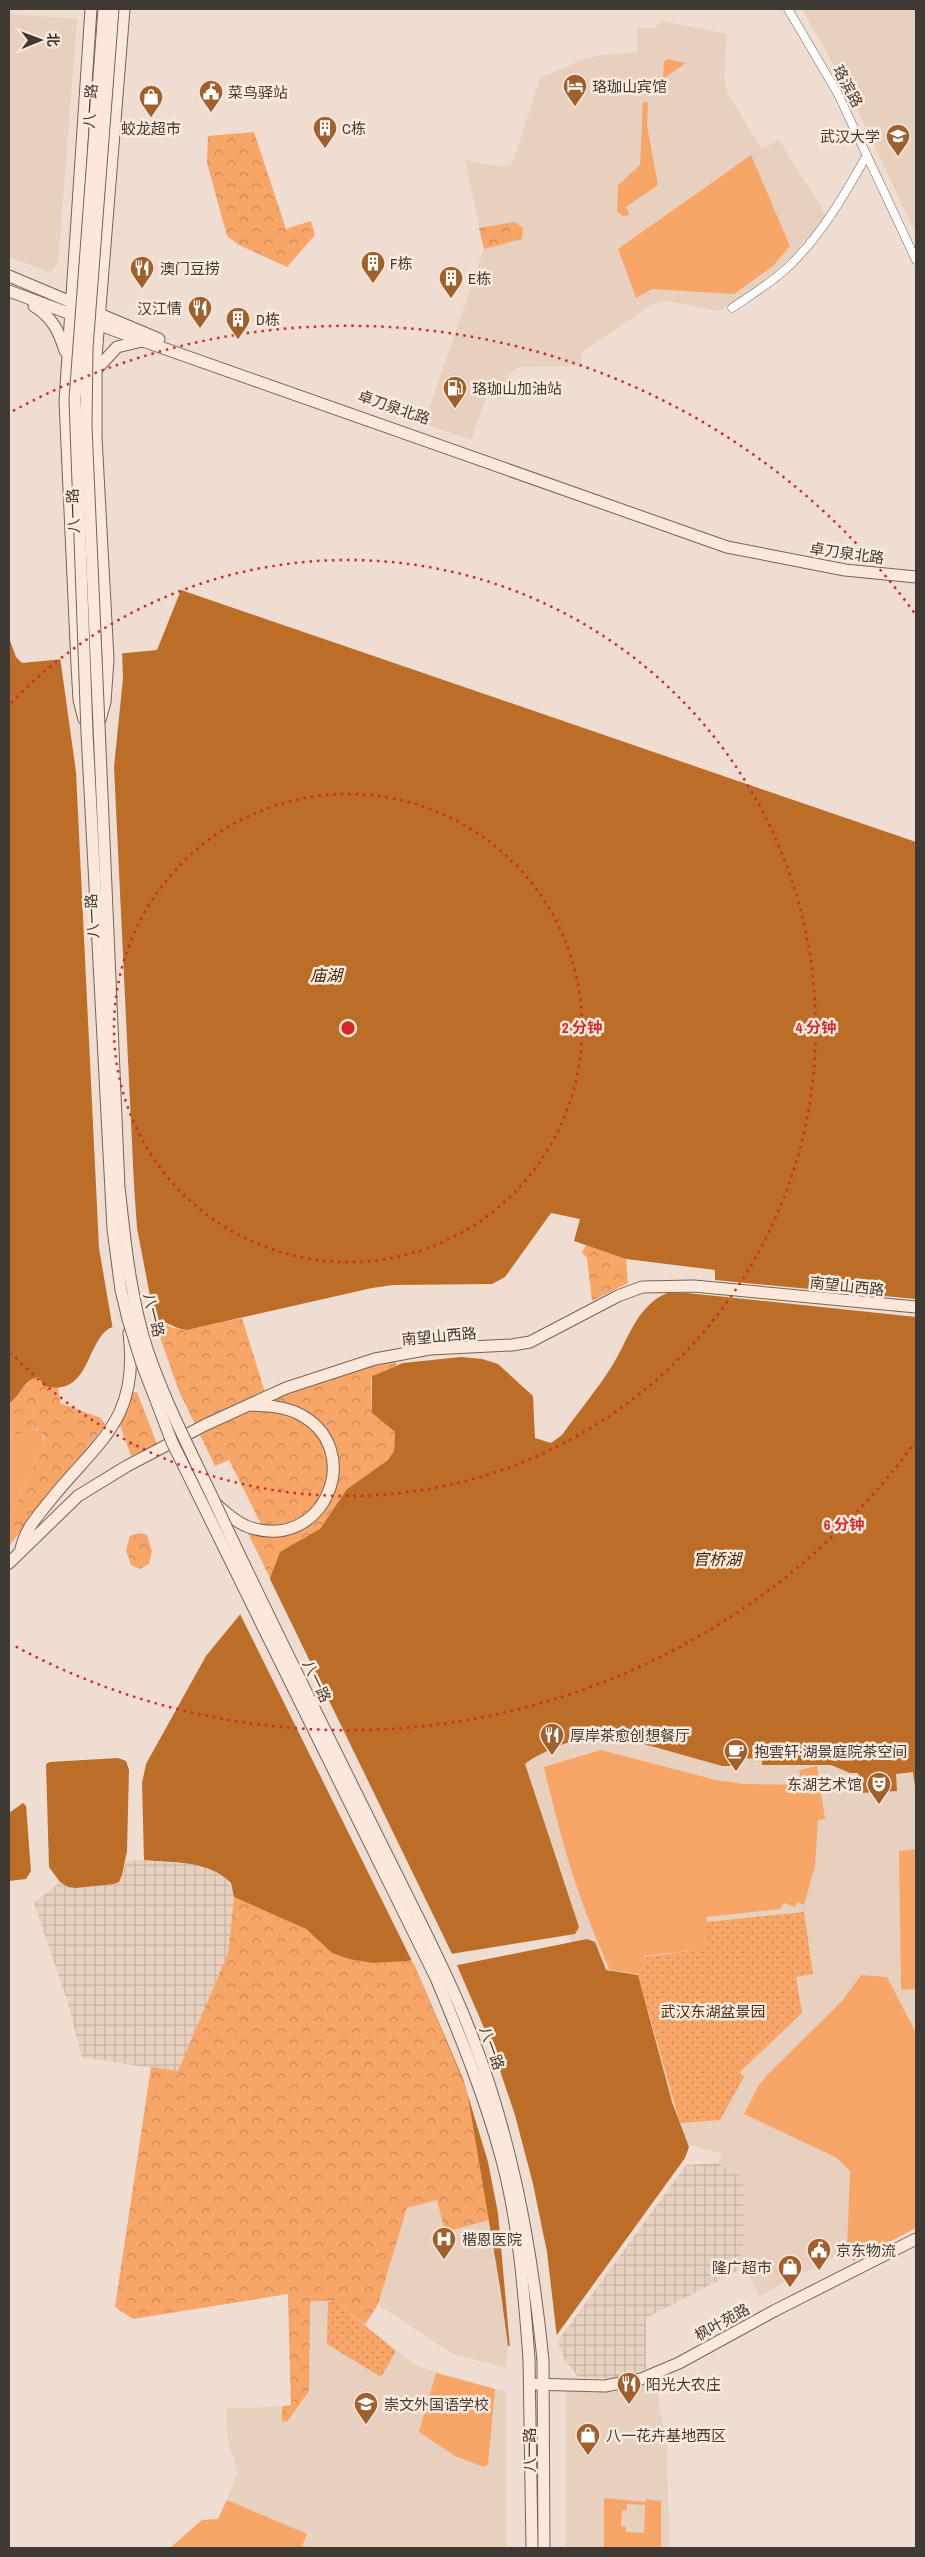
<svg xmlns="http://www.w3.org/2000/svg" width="925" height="2557" viewBox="0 0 925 2557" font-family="'Archivo Narrow','Noto Sans SC',sans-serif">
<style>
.built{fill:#e8d0bf}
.industrial{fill:url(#industrial-grid)}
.grass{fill:#f8a668;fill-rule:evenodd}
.forest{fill:url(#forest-crowns)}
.park{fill:url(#park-dots)}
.water{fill:#bc6d28}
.pier{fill:#eeddd0}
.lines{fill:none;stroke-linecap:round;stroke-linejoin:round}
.street-casing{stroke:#73645a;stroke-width:9}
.secondary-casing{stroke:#73645a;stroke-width:13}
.street{stroke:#fff;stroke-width:8}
.secondary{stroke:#fce8da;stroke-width:11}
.secondary-bridge-casing{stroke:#73645a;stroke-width:13;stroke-linecap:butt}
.secondary-bridge{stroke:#fce8da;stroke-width:11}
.ring{fill:none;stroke:#d62828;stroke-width:2.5;stroke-dasharray:2.5 5}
.labels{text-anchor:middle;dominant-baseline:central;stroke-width:5;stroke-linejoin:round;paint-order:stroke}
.poi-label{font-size:15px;fill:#403a35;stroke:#fceadd;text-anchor:start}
.street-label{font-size:15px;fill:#403a35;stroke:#fceadd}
.park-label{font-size:15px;fill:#4f2e13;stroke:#fceadd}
.water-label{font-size:16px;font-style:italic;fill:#452408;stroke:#fceadd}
.centre{fill:#d62828;stroke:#fceadd;stroke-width:2.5}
.ring-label{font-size:15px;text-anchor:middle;font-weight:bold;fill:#d62828;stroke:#fceadd;stroke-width:5;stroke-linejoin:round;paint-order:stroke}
</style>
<defs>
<pattern id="industrial-grid" width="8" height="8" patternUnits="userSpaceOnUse" patternTransform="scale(1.25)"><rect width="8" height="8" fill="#e8d0bf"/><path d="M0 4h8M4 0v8" fill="none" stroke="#c8b3a5"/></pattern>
<pattern id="forest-crowns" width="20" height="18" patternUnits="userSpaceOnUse" patternTransform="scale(1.25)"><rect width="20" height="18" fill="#f8a668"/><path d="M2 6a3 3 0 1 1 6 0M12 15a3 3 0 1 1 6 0" fill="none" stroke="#ca8856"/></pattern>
<pattern id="park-dots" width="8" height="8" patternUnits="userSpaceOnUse" patternTransform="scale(1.25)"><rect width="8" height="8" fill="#f8a668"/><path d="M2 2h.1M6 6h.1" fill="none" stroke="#ca8856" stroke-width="1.8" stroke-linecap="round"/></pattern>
</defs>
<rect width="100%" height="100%" fill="#eeddd0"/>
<!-- built -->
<g class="built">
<path d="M802,9H916V234L848,90Z"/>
<path d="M9,14L77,19L58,264L50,272L9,257Z"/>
<path d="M662,21L727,34L724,77L728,95L762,149L779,140L827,217L777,271L720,311L665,301L652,304L582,352L581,366L519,367L509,374L503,400L487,394L471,440L424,424L484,249L465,160L500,167L509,166L514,160L540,78L587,58L603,55L637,53L638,28H655Z"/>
<path d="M568,1707L916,1738V2228L853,2261L847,2250L759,2296L739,2254L744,2243L742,2178L718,2163L722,2154L645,2132L507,1777Z"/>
<path d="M437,2199L445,2232L489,2220L508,2346L506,2368L453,2354L378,2304L407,2208Z"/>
<path d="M324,2293L416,2366L506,2392V2548H170L202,2520L218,2519L238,2473L228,2441L226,2409L291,2406L288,2294Z"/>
<path d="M658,2380V2401L667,2444L669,2548H566V2391L614,2392Z"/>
</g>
<!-- industrial -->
<g class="industrial">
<path d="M144,1860L200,1865L223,1876L232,1888L234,1897L228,1953L178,2072L82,2057L67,2000L34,1903L60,1882L68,1887L114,1884L119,1882L126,1861Z"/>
<path d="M718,2163L743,2178L744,2243L739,2254L746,2266L646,2318V2369L619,2379L578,2377L564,2359L558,2341L686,2165Z"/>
</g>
<!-- grass -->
<g class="grass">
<path d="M668,59L686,63L663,79L664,61Z"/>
<path d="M643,102H648L647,126L658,185L626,207L630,215L623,216L617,211L618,185L640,165Z"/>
<path d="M751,155L790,246L773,266L734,294L652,289L636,298L618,249Z"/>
<path d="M33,1430H41L44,1442L9,1519V1437Z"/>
<path d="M601,1750L716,1780L744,1784L802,1785L799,1770L817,1766L825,1819L818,1820L815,1866L804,1905L797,1902L795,1907L784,1903L780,1909L707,1917L708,1949L644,1956L645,1963L639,1974L610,1970C578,1900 561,1841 544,1767Z"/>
<path d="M916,1849V1989L901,1990L899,1851Z"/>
<path d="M861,1975L887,1977L916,2033V2228L853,2261L847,2250L850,2171L837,2158L744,2114L759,2085L768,2074L842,2001Z"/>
<path d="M436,2373L495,2389L488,2464L484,2467L455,2456L419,2432Z"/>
<path d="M604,2498L645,2502L646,2499L661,2501V2547L604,2548ZM627,2504L645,2505L644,2533L626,2532V2527L621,2526L622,2510H627Z"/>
<path d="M227,2500L307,2534L302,2546L310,2548H170L202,2520L218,2519Z"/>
</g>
<!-- forest -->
<g class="forest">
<path d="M254,132L286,229L311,221L315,235L287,267L239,245L227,236L207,163L208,136Z"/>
<path d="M515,222L523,228L522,239L484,249L479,228Z"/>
<path d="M586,1245L626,1259L628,1283L592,1301L587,1258L582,1253Z"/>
<path d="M242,1318L268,1402L366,1365L394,1358L397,1365L372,1376L371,1380L372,1413L395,1432L394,1451L388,1460L347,1489L320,1529L278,1557L270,1578L247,1531L261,1524L229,1460L215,1466L178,1389L154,1319L173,1328L187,1330Z"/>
<path d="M33,1377H40L44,1386L58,1387L60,1403L101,1418L105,1425L9,1546V1519L44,1442V1437L38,1429L9,1437V1403Z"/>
<path d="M133,1392H137L157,1444L131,1456L120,1425Z"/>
<path d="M139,1533L147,1535L152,1551L149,1564L140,1569L131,1565L126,1550L130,1536Z"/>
<path d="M234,1897L306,1929L332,1953L340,1956L373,1963L412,1960L427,1991L467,2091L489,2220L445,2232L437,2200L407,2208L378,2304L365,2325L335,2301H310L309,2391L287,2422L282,2421V2406L291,2405L288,2294L133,2319L115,2307L151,2067L178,2071L228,1953Z"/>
</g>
<!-- park -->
<g class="park">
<path d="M804,1912L813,1974L796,1977L802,2013L740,2072L744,2077L720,2120L680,2123L638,1975L645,1963L644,1957L707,1949V1922Z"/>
<path d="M335,2301L396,2351L381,2377L327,2344L328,2302Z"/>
</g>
<!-- water -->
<g class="water">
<path d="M181,590L916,842V1299L715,1280V1270L626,1259L574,1241L580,1219L551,1213L505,1277L492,1284L393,1285L372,1288L187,1330C174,1329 165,1320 155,1319C146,1318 118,1324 110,1328C86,1341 90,1398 44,1386L39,1377C24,1378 21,1396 9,1403V638L16,657L22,663L157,650Z"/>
<path d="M667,1293H687L916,1317V1794L913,1772L896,1774L897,1791L860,1793L858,1773H850L831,1765H762V1759L739,1758L738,1766H722L612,1735C588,1733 544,1749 525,1764L579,1927L575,1934L406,1961L373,1963L349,1959L332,1953L306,1929L234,1897L231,1883C208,1860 175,1863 144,1860L142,1783L146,1764L206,1656L270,1578L280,1552L320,1529L347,1489L388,1460L394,1451L395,1432L372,1413V1376L403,1363L461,1357L482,1359L498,1364L533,1396L535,1438L551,1443L562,1435C578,1412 597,1390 612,1366C628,1341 636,1306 667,1293Z"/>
<path d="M118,1758L126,1761L129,1770L127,1851L122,1875L119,1882L114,1884L76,1888L68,1887L60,1882L49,1867L46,1764L50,1762Z"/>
<path d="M23,1803L26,1806L31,1871L26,1879L9,1881V1813Z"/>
<path d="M587,1939L595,1942L606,1970L638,1975L672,2102L689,2147L685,2158L556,2336L508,2346L500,2287L467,2091L418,1973Z"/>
</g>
<!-- pier -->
<g class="pier">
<path d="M122,652L123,678L114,767L134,1185L137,1228L155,1322L146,1321L113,1330L99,1248L76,772L60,657Z"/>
<path d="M268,1575L442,1933L453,1956L413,1963L239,1612Z"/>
<path d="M456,1963L491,2044L515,2115L533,2184L547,2252L557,2338L510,2348L498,2213L488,2162L463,2079L417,1971Z"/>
</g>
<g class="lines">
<defs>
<g id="street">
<path d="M788,9L838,94L916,260"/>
<path d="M732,308C751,295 771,283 788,267C821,236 845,194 867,155"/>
</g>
<g id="secondary">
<path d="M9,276L159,339"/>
<path d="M9,291L143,341L727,547L845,570L916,577"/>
<path d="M34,306C52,317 59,331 65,351"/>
<path d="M95,371L117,347L142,341"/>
<path d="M84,719L79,700L77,665L65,401L91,9"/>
<path d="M100,720L105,702L108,659L96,437V357L124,9"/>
<path d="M216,1504C225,1512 234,1521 246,1526C324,1556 369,1447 297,1413C282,1406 265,1406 249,1405"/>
<path d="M21,1549C25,1530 36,1518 48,1503C96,1442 140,1422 129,1333"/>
<path d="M9,1563L78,1496L127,1466L205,1425L286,1388L375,1359L430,1349L512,1345L530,1342L618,1296L642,1287L694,1286L916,1307"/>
<path d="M529,2359L532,2548"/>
<path d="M543,2360L544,2548"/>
<path d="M530,2384L605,2386L641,2379L679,2363L774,2311L916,2239"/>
</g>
</defs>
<!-- street casing -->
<use href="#street" class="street-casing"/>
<!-- secondary casing -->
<use href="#secondary" class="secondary-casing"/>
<!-- street -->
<use href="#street" class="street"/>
<!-- secondary -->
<use href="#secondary" class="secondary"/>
<defs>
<g id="secondary-bridge">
<path d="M104,9L75,399L87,733L113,1229L121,1290L128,1319L142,1364L172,1442L436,1978C461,2038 485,2097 502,2160C519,2224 524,2293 529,2359"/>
<path d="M113,9L87,348L86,426L119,1187C125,1241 130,1296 147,1349C165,1403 192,1453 216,1505C269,1619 326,1732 382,1845C410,1902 440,1958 464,2016C510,2127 531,2241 543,2360"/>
</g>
</defs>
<!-- secondary-bridge casing -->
<use href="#secondary-bridge" class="secondary-bridge-casing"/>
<!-- secondary-bridge -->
<use href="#secondary-bridge" class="secondary-bridge"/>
</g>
<!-- distance rings -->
<g class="ring">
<circle cx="348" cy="1028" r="234"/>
<path d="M11 703A468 468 0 1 1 11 1353"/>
<path d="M916 1441A702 702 0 0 1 13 1645M13 411A702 702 0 0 1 916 615"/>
</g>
<!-- icons -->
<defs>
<symbol id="hotel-pin" viewBox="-11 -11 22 30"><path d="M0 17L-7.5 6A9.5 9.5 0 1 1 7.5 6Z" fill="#a1602b" stroke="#fceadd"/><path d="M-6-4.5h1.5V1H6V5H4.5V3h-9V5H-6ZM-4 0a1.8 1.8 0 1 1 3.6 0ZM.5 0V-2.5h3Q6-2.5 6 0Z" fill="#fff"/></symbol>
<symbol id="civic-pin" viewBox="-11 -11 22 30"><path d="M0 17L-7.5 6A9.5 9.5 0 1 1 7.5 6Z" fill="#a1602b" stroke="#fceadd"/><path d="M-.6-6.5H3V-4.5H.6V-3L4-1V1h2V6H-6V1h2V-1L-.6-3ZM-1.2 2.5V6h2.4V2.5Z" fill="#fff"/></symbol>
<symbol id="shop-pin" viewBox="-11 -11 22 30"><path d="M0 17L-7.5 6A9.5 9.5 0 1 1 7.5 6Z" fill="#a1602b" stroke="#fceadd"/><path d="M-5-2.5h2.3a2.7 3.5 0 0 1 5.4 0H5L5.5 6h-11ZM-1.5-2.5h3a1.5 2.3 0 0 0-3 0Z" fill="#fff"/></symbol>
<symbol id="building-pin" viewBox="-11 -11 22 30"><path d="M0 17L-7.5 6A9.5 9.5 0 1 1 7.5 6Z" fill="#a1602b" stroke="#fceadd"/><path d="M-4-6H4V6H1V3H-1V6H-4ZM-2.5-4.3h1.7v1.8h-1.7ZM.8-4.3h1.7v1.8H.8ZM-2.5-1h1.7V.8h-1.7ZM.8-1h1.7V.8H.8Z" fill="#fff"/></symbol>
<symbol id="university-pin" viewBox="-11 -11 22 30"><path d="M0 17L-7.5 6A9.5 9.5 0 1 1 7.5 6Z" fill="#a1602b" stroke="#fceadd"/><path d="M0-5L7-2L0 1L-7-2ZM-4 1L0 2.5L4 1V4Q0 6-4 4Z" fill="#fff"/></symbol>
<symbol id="restaurant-pin" viewBox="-11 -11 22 30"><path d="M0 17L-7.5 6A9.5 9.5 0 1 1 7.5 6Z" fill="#a1602b" stroke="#fceadd"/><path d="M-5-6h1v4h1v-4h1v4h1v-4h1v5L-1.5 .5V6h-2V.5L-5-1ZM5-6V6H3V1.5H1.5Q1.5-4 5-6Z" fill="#fff"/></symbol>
<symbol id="fuel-pin" viewBox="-11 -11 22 30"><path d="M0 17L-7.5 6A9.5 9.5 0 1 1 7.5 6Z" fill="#a1602b" stroke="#fceadd"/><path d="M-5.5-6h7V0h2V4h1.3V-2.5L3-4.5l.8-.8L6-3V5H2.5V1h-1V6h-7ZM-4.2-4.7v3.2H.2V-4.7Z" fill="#fff"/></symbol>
<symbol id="cafe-pin" viewBox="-11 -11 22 30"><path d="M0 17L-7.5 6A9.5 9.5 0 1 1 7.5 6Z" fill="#a1602b" stroke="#fceadd"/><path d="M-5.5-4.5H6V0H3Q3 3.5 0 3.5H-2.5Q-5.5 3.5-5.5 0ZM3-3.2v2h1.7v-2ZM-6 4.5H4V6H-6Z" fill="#fff"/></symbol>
<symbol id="theatre-pin" viewBox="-11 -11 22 30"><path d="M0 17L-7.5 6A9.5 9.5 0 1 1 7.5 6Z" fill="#a1602b" stroke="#fceadd"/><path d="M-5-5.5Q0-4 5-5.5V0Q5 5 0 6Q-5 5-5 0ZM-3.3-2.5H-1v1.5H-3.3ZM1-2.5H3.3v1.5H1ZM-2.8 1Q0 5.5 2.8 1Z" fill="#fff"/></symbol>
<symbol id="hospital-pin" viewBox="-11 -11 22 30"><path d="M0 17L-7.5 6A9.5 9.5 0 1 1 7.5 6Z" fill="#a1602b" stroke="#fceadd"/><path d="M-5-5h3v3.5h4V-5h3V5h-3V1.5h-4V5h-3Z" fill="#fff"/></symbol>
<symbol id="school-pin" viewBox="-11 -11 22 30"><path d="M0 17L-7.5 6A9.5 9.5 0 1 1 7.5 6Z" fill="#a1602b" stroke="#fceadd"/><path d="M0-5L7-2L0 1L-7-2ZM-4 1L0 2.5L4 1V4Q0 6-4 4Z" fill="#fff"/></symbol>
</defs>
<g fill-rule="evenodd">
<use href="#hotel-pin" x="561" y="72" width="28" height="38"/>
<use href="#civic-pin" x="197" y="78" width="28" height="38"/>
<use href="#shop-pin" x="137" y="83" width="28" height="38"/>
<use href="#building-pin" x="311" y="114" width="28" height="38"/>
<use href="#university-pin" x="884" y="122" width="28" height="38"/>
<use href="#building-pin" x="359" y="249" width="28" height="38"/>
<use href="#restaurant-pin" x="128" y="254" width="28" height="38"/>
<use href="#building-pin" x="437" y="264" width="28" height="38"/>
<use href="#restaurant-pin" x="186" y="294" width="28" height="38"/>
<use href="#building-pin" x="224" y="305" width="28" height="38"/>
<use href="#fuel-pin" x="441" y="374" width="28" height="38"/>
<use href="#restaurant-pin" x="538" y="1721" width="28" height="38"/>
<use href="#cafe-pin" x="722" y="1737" width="28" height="38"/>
<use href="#theatre-pin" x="865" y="1770" width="28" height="38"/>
<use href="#hospital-pin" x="430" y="2225" width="28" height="38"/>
<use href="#civic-pin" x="805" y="2236" width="28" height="38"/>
<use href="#shop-pin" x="776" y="2253" width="28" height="38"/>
<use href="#restaurant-pin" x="615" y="2370" width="28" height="38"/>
<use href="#school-pin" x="352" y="2390" width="28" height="38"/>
<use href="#shop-pin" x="574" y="2421" width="28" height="38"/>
</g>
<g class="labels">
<!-- poi labels -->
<g class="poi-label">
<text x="592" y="86">珞珈山宾馆</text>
<text x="228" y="92">菜鸟驿站</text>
<text x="151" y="128" text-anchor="middle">蛟龙超市</text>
<text x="342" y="128">C栋</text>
<text x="880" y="136" text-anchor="end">武汉大学</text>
<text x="390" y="263">F栋</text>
<text x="160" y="268">澳门豆捞</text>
<text x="468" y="278">E栋</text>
<text x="182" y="308" text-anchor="end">汉江情</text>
<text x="256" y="319">D栋</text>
<text x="472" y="388">珞珈山加油站</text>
<text x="570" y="1735">厚岸茶愈创想餐厅</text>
<text x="754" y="1751">抱雲轩·湖景庭院茶空间</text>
<text x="862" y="1784" text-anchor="end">东湖艺术馆</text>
<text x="462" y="2239">楷恩医院</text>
<text x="836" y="2250">京东物流</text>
<text x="772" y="2267" text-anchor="end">隆广超市</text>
<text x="646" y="2384">阳光大农庄</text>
<text x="384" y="2404">崇文外国语学校</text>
<text x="606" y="2435">八一花卉基地西区</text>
</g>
<!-- street labels -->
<g class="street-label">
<text transform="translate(848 86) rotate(62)">珞滨路</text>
<text transform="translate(90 106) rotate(-86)">八一路</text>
<text transform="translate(394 407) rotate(19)">卓刀泉北路</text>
<text transform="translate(73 511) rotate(-92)">八一路</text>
<text transform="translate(847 553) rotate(8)">卓刀泉北路</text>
<text transform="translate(92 916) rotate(-93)">八一路</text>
<text transform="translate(847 1286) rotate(6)">南望山西路</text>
<text transform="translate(154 1315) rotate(76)">八一路</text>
<text transform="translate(439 1336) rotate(-5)">南望山西路</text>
<text transform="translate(317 1681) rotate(64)">八一路</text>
<text transform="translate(492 2048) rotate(70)">八一路</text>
<text transform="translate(722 2322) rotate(-29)">枫叶苑路</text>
<text transform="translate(529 2450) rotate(-90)">八一路</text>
</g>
<!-- park labels -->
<g class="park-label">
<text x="713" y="2011">武汉东湖盆景园</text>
</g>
<!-- water labels -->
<g class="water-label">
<text x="326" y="975">庙湖</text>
<text x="717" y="1559">官桥湖</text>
</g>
</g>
<circle cx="348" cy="1028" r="8" class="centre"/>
<g class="ring-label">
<text x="582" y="1033">2 分钟</text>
<text x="816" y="1033">4 分钟</text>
<text x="844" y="1530">6 分钟</text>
</g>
<!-- border -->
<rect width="925" height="2557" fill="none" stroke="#403a35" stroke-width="20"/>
<!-- north arrow -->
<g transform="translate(40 40) rotate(89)" stroke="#fceadd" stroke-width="4" paint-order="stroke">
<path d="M0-4L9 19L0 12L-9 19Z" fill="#403a35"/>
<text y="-8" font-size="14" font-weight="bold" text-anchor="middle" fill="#403a35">北</text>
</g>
</svg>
